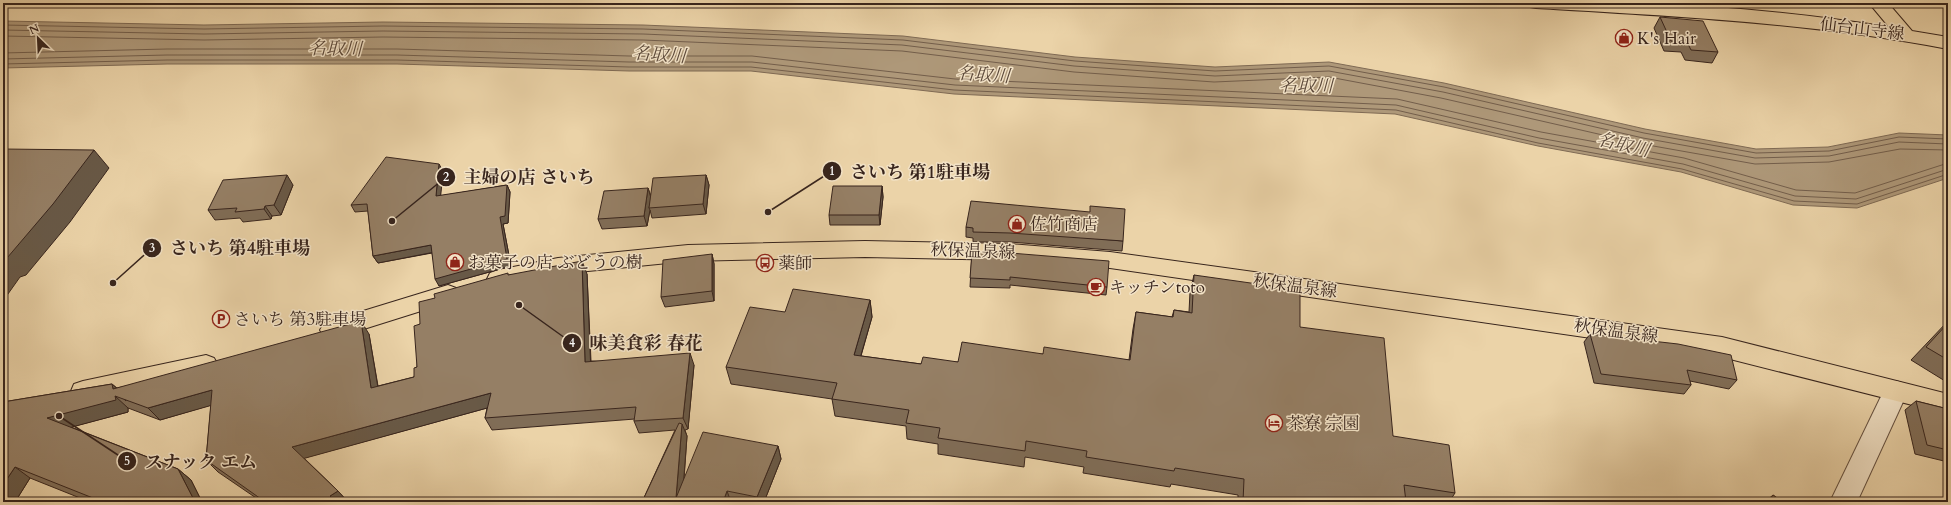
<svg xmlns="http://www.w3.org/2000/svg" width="1951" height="505" viewBox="0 0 1951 505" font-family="Cardo,'Noto Serif JP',serif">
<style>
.water{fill:#ae9879;stroke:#7f6a54}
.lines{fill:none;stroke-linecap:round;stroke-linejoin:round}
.shore{stroke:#735e4b;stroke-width:1}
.minor-casing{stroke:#655040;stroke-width:2}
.major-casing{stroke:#38251d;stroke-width:2}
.minor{fill:#f2e2c6;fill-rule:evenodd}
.major{fill:#ebd3a8;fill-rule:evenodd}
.wall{fill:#806d57;stroke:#38251d}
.shaded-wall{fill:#685947;stroke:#38251d}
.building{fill:#957f65;stroke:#38251d}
.labels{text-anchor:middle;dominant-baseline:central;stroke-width:3;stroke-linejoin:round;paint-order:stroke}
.street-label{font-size:17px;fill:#38251d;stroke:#f2e2c6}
.poi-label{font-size:17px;fill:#38251d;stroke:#f2e2c6;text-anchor:start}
.water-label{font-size:18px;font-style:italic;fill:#5b4839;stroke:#f2e2c6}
.leader{fill:none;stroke:#38251d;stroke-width:1.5}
.callout-dot{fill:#38251d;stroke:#f2e2c6;stroke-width:1.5}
.mark-label{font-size:12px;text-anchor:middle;font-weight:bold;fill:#fff}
.callout-label{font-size:18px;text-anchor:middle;font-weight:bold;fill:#38251d;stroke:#f2e2c6;stroke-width:3;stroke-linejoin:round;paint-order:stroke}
</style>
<rect width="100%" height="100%" fill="#ebd3a8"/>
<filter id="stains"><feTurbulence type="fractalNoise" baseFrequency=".005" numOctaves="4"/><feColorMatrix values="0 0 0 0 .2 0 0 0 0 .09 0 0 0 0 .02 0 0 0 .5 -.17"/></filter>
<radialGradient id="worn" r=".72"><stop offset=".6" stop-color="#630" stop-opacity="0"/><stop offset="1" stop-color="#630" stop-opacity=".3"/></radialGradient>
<!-- water -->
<path class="water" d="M3,21L204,25L383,22L643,25L903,36L1075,57L1215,67L1329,62L1444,83L1645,129L1756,149L1828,147L1899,133L1948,135V178L1857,208L1793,205L1681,172L1538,146L1395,114L954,94L751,71H629L397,64H167L3,68Z"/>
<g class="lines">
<!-- shore -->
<g class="shore">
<path d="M3,25L204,29L383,26L643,29L903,40L1075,61L1215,71L1329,66L1444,87L1644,133L1756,153L1829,151L1899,137L1948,139"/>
<path d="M3,30L204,34L383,31L643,34L902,45L1074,66L1215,76L1329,71L1443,92L1643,138L1755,158L1829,156L1899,142L1948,144"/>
<path d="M3,36L204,40L383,37L643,40L902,51L1074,72L1214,82L1329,77L1441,98L1642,144L1755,164L1829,162L1900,149L1948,150"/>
<path d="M3,53L167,49H397L629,56H752L955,79L1397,99L1541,132L1684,158L1796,190L1855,193L1948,163"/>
<path d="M3,59L167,55H397L629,62H752L955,85L1396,105L1539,138L1683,164L1795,196L1856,199L1948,169"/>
<path d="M3,64L167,60H397L629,67H751L954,90L1396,110L1538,143L1682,169L1794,201L1857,204L1948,174"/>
</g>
<defs>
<path id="minor" d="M1896,381L1905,384L1908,391L1857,502H1830L1887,384Z"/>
<g id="major">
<path d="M1527,3C1563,3 1598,2 1634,3C1719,5 1805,14 1889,27L1869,3H1888L1912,31L1948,37V49C1812,23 1674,16 1536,8L1530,7Z"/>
<path d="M865,241L1010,244L1110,252L1722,337L1948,394V414L1722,357L1110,268L1010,260L865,257L688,261L558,274L498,288L490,285L487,279L490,273L498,270L558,258L688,245Z"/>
<path d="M448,285L456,288L459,294L456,300L332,339L324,337L320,330L324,323Z"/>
<path d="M206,355L214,358L218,365L214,372L206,375L83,401L74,398L71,391L74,384L83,381Z"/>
</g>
</defs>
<!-- minor casing -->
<use href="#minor" class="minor-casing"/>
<!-- major casing -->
<use href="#major" class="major-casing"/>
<!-- minor -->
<use href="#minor" class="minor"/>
<!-- major -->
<use href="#major" class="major"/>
</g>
<!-- wall -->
<g class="wall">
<path d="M1660,17L1718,52L1712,63L1685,60L1681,52L1664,51L1654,28Z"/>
<path d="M443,171L440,196L507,185L510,192L508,223L503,224L511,266L439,286L432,253L378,263L373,256L368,211L355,212L351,205Z"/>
<path d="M706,175L709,185L706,214L652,218L650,210L647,226L602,229L598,219L648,188L651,196Z"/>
<path d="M293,185L281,215L272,216L271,219L243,222L240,218L215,220L208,210Z"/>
<path d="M882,186L883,197L880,225H830L829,215Z"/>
<path d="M966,227L1123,241L1122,251L1010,242H973V238L966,237Z"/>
<path d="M972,252L1107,287L1106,295L1010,285V288L970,287Z"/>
<path d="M712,254L714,264V301L665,307L661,297Z"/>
<path d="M587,274L591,361L694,365L688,429L685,430L687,436L684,480L778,446L781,459L764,502H642L675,430L639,433L634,421L635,419L492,430L485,418L487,408L304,458L338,491L348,502L259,500L218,472L206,460L211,405L160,420L128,408V412L71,427L178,469L191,480L202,502H90L30,478L15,502H3V402L112,384L117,388L369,334L378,386L414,377L417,367L420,324L435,298L509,275Z"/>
<path d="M1194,275L1300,327L1393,436L1455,493L1449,502H1238V495L1171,484L1170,487L1083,473L1084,467L1025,457L1024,467L938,454V444L907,439L906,426L835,416L832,399L731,384L726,367L870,300L872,317L861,356L921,364L958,362L1043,354L1129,360L1133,329L1136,312L1172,317L1174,310L1189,312L1190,292Z"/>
<path d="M1948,321V379L1945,381L1911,360Z"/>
<path d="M1590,334L1737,380L1729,389L1690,381L1691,385L1684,394L1594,383L1584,342Z"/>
<path d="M1916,401L1948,409V462L1915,454L1905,410Z"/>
<path d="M1773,495L1783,502H1765Z"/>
</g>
<!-- shaded-wall -->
<g class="shaded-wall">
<path d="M94,150L109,168L70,222L26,275L20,277L3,301V259Z"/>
<path d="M439,164L443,171L440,203L436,196Z"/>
<path d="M287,175L293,185L281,215L274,205Z"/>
<path d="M706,175L709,185L706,214L703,204Z"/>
<path d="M507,185L510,192L508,223L503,224L511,266L439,286L435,279L500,217Z"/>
<path d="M882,186L883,197L880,225L879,215Z"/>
<path d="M648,188L651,198L649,208L650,210L647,226L644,216Z"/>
<path d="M265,206L272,216L271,219L264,209Z"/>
<path d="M431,245L435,252L378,263L373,256Z"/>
<path d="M712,254L714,264V301L712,291Z"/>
<path d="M582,261L587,274L591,374L585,362Z"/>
<path d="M870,300L872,317L856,372L854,355Z"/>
<path d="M361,321L369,334L380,400L371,388Z"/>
<path d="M690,353L694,365L688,429L683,418Z"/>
<path d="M112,384L125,396L126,401L113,389Z"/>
<path d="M212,390L223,402L160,420L148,408Z"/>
<path d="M491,393L498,405L302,459L292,447Z"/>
<path d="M115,396L128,408V412L61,430L47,418Z"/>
<path d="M682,424L687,436L682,502L676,498Z"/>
<path d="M778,446L781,459L764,502H759L757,497Z"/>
<path d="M15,467L30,478L15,502H5L3,501V485Z"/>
<path d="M178,469L191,480L202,502H195Z"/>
<path d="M338,491L348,502H335L330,496Z"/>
<path d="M727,491L731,502H723Z"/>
</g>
<!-- building -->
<g class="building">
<path d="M1660,17L1703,21L1718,52L1691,50L1687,42L1671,41Z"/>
<path d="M3,149L94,150L53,204L7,258L3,259Z"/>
<path d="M386,157L439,164L436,196L507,185L505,216L500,217L507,259L435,279L431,245L373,256L367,204L351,205Z"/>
<path d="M287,175L274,205L265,206L264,209L235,212L237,208L208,210L223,180Z"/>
<path d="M706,175L703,204L649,208L653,178Z"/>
<path d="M833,186H882L879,215H829Z"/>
<path d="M648,188L644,216L598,219L604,191Z"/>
<path d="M971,201L1090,212V206L1125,209L1123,241L1010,233L973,232V228L966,227Z"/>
<path d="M972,252L1010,253L1109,261L1107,287L1010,277V280L970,278Z"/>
<path d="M712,254V291L661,297L663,260Z"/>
<path d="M582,261L585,362L690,353L683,418L634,421L636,407L485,418L491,393L292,447L338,491L330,496L336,502H256L261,499L206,460L212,390L148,408L115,396L116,400L47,418L178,469L195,502H103L15,467L3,485V402L112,384L113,389L361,321L371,388L414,377V368L417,367L414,326L420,324L419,302L435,298L434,294L508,273V275Z"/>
<path d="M1194,275L1300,290V327L1384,338L1393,436L1449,445L1455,493L1404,485L1406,502H1243L1244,479L1175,468L1174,471L1086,457L1087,451L1026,441L1025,451L938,438L940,428L906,423L909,410L832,399L837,383L726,367L750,307L785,312L793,289L870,300L854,355L921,364L923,357L958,362L962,342L1043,354L1044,347L1130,360L1136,312L1173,317L1174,310L1192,313Z"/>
<path d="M1948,323V360L1926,347Z"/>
<path d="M1590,334L1678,344L1731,355L1737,380L1687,370L1691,385L1601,374Z"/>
<path d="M1916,401L1948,409V450L1927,445Z"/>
<path d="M679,423L682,424L676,498L703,432L778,446L757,497L727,491L723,502H642Z"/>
<path d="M1773,495L1783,502H1768Z"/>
</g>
<!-- icons -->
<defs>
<symbol id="shop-ring" viewBox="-11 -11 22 22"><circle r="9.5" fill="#f2e2c6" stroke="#8f2418" stroke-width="1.5"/><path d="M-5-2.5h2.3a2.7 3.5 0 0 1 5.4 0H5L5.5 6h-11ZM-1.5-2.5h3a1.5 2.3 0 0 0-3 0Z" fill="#8f2418"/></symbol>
<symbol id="bus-ring" viewBox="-11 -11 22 22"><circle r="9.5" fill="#f2e2c6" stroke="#8f2418" stroke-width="1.5"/><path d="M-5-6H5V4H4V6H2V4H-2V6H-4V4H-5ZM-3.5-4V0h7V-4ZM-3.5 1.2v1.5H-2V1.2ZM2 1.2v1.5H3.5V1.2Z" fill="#8f2418"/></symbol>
<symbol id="cafe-ring" viewBox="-11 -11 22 22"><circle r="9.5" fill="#f2e2c6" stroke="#8f2418" stroke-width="1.5"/><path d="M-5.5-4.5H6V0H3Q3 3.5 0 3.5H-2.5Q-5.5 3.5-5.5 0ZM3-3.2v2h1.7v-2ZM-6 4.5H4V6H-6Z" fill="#8f2418"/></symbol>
<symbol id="parking-ring" viewBox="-11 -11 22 22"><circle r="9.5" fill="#f2e2c6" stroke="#8f2418" stroke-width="1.5"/><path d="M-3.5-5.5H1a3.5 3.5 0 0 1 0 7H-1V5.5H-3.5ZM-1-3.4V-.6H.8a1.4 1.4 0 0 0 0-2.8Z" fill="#8f2418"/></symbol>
<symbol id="hotel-ring" viewBox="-11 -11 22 22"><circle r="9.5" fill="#f2e2c6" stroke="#8f2418" stroke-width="1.5"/><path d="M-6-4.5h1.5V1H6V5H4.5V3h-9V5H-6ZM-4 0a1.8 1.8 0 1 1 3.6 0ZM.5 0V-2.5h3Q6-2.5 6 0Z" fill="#8f2418"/></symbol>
</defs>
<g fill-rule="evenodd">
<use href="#shop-ring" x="1614" y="28" width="20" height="20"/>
<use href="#shop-ring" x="1007" y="214" width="20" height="20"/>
<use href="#shop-ring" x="445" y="252" width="20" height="20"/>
<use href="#bus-ring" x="755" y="253" width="20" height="20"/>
<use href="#cafe-ring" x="1086" y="277" width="20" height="20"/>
<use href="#parking-ring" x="211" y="309" width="20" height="20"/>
<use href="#hotel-ring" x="1264" y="413" width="20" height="20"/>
</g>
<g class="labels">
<!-- street labels -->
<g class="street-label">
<text transform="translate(1862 29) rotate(7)">仙台山寺線</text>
<text transform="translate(973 251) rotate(2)">秋保温泉線</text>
<text transform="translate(1295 286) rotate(8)">秋保温泉線</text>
<text transform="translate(1616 331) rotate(8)">秋保温泉線</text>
</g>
<!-- poi labels -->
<g class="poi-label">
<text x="1637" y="38">K's Hair</text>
<text x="1030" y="224">佐竹商店</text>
<text x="468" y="262">お菓子の店 ぶどうの樹</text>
<text x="778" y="263">薬師</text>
<text x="1109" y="287">キッチンtoto</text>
<text x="234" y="319">さいち 第3駐車場</text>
<text x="1287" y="423">茶寮 宗園</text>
</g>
<!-- water labels -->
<g class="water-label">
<text transform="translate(335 49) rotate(1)">名取川</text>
<text transform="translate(659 55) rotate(4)">名取川</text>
<text transform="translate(983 75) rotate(4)">名取川</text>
<text transform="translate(1306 86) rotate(1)">名取川</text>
<text transform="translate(1623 145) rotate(13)">名取川</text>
</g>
</g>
<!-- callouts -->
<path class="leader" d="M768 212L832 171M392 221L446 177M113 283L152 248M519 305L572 343M59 416L127 461"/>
<g class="callout-dot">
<circle cx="768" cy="212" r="4"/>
<circle cx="392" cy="221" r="4"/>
<circle cx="113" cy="283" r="4"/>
<circle cx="519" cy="305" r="4"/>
<circle cx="59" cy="416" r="4"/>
<circle cx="832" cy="171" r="10"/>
<circle cx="446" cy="177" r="10"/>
<circle cx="152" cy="248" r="10"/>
<circle cx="572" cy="343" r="10"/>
<circle cx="127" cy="461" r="10"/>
</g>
<g class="mark-label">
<text x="832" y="175">1</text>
<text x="446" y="181">2</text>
<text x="152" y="252">3</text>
<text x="572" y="347">4</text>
<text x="127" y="465">5</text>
</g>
<g class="callout-label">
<text x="920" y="178">さいち 第1駐車場</text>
<text x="529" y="183">主婦の店 さいち</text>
<text x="240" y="254">さいち 第4駐車場</text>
<text x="646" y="349">味美食彩 春花</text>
<text x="201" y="468">スナック エム</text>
</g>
<!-- margin -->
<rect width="1951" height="505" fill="none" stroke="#ebd3a8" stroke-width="16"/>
<rect x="4" y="4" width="1943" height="497" fill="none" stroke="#38251d" stroke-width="2"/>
<rect x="8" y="8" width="1935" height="489" fill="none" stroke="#38251d"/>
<!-- north arrow -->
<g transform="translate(38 38) rotate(336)" stroke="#f2e2c6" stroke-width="3" paint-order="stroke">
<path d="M0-3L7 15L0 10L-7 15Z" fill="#38251d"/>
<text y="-6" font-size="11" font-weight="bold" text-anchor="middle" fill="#38251d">N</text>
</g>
<rect width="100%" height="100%" filter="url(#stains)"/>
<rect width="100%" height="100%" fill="url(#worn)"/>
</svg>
